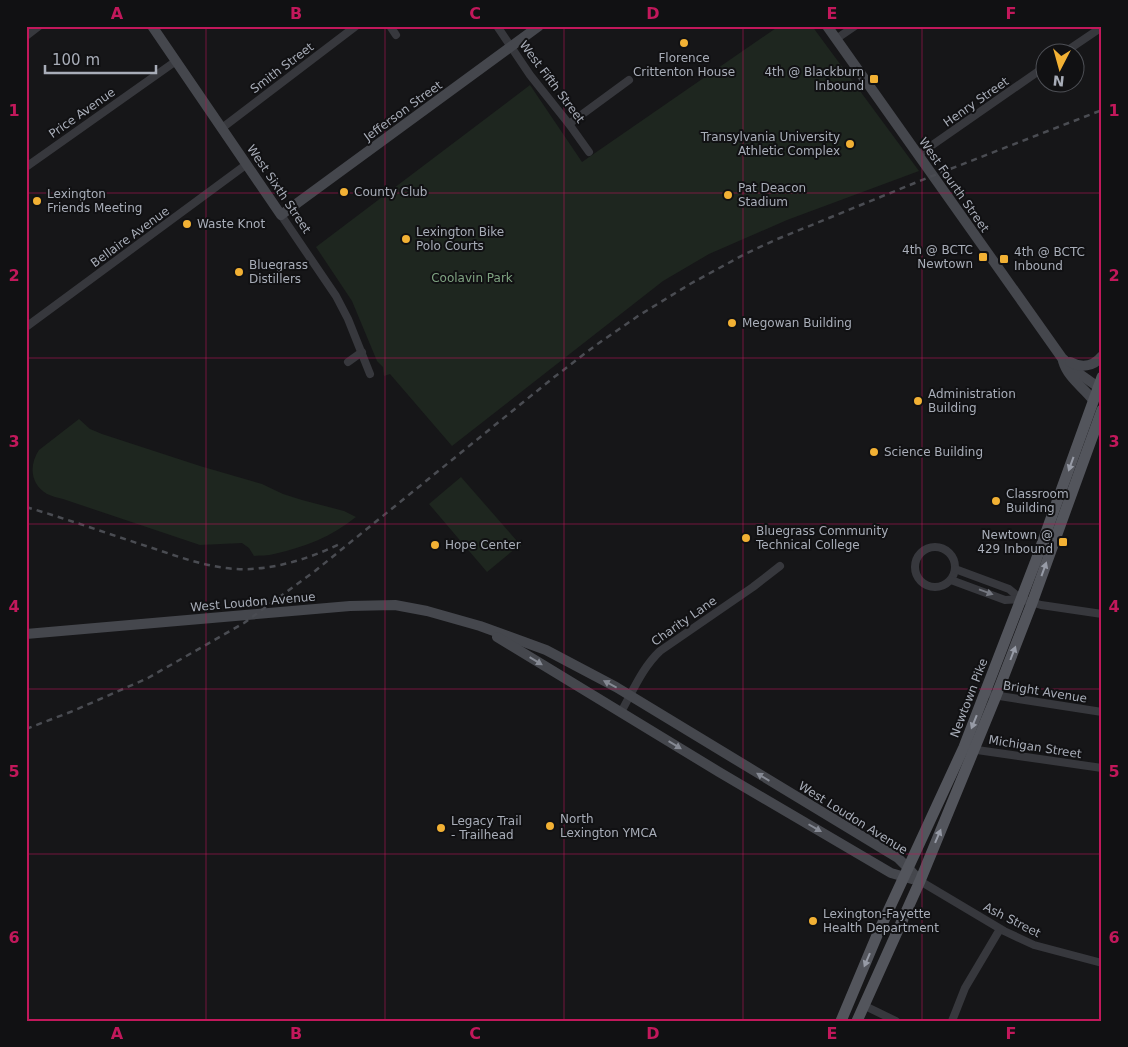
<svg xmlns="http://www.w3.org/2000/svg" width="1128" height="1047" viewBox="0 0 1128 1047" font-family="'DejaVu Sans',sans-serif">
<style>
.green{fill:#1e261f}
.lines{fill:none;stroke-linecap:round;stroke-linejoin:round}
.street{stroke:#37383d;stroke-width:8}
.secondary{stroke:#45474d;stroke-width:10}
.primary{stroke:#53555c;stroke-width:11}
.rail{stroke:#4a4c52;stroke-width:2.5;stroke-dasharray:6 5;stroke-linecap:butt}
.oneway{fill:#979ba6}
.oneway2{fill:#757881}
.oneway3{fill:#858993}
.grid{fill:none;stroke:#c2185b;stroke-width:1;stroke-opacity:0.55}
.poi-dot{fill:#f2b134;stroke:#111113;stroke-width:2}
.labels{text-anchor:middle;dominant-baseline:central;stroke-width:4;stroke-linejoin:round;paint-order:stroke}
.poi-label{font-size:12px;fill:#a8adb8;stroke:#111113;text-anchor:start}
.street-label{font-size:12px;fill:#a8adb8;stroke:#111113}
.park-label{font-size:12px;fill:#7fa381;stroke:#111113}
.neatline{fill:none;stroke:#c2185b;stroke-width:2}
.grid-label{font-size:16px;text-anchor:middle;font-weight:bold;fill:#c2185b}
</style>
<rect width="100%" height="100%" fill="#161618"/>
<!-- green -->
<g class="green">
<path d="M779,26H812L919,171L787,220L709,254L663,281L452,446L390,374L384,376L383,367L377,361L352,301L316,247L530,85L582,162Z"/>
<path d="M79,419L90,429L102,434L200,466L262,484L283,494L302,500L344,511L356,517C331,537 305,547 274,554C268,556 261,555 254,556L249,548L242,543L200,545L63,499C58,498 52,496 47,494C30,484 29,465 39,450Z"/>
<path d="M461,477L517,541L519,540L521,543V546L517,549L516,548L487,572L429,504Z"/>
</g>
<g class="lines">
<!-- street -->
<g class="street">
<path d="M390,26L396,35"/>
<path d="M497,26L530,75L569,124L589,152"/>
<path d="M26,36L39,26"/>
<path d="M836,39L855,26"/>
<path d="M1065,52L1102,27"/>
<path d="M569,124L629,80"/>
<path d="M222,128L356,26"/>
<path d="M918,155L1046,66"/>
<path d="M26,167L176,61"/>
<path d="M281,215L336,296L348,319L370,374"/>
<path d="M26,327L247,164"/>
<path d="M348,362L362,352"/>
<circle cx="935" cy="567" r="20"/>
<path d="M955,569L1009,589L1021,599"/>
<path d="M951,580L1005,600L1021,599L1041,605L1102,614"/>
<path d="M993,695L1102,712"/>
<path d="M621,712C633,691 642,668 660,651L753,587L780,566"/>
<path d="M970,749L1102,768"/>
<path d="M920,881L1004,931L1034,945L1102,963"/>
<path d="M863,1005L896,1021"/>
<path d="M952,1021L965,988L1000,929"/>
</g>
<!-- secondary -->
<g class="secondary">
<path d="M152,26L281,215L539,26"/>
<path d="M827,26L1062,358L1077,372L1098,387"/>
<path d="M1063,361C1068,378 1083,387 1093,400"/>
<path d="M1070,362C1081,368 1093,367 1102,356"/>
<path d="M26,634L350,606L395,605L427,611L480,626L546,650L616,687L898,858L908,868L920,881"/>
<path d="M497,637L719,772L891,873L912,879"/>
</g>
<!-- primary -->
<g class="primary">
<path d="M841,1021L878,933L964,747L1035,563L1102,377"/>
<path d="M857,1021L920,881L996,696L1032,603L1102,410"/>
</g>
<!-- rail -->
<g class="rail">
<path d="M26,507C67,519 106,533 146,546C180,557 215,571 251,569C283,567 313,557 342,543"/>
<path d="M26,729L73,711L148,678L244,623L315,571L553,378L596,345L638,316L690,284L745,254L775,240L927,178L1102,110"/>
</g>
</g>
<!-- one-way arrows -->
<defs><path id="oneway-solid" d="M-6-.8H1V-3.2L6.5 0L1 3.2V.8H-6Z" transform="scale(1.25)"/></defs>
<g class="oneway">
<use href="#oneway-solid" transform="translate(1071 464) rotate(110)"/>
<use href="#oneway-solid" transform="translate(1044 569) rotate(-70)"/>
<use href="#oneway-solid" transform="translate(1013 653) rotate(-69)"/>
<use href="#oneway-solid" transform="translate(974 722) rotate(112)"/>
<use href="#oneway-solid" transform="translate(938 836) rotate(-67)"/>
<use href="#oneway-solid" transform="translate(867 960) rotate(113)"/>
</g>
<use class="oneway2" href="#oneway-solid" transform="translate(986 592) rotate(20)"/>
<g class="oneway3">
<use href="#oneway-solid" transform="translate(536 661) rotate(31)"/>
<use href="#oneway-solid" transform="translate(610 684) rotate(-152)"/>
<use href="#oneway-solid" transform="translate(675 745) rotate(31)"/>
<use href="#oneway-solid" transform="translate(763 777) rotate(-149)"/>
<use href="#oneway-solid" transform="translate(815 828) rotate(30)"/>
</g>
<!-- grid -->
<path class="grid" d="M206,26V1021M385,26V1021M564,26V1021M743,26V1021M922,26V1021M26,193H1102M26,358H1102M26,524H1102M26,689H1102M26,854H1102"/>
<!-- markers -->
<g class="poi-dot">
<circle cx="684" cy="43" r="5"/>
<rect x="869" y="74" width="10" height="10" rx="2.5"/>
<circle cx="850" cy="144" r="5"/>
<circle cx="344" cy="192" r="5"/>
<circle cx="728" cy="195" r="5"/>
<circle cx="37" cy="201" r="5"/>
<circle cx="187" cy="224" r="5"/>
<circle cx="406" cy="239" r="5"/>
<rect x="978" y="252" width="10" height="10" rx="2.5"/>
<rect x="999" y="254" width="10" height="10" rx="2.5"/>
<circle cx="239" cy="272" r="5"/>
<circle cx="732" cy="323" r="5"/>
<circle cx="918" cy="401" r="5"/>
<circle cx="874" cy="452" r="5"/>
<circle cx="996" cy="501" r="5"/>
<circle cx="746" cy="538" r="5"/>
<rect x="1058" y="537" width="10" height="10" rx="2.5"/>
<circle cx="435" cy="545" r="5"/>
<circle cx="550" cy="826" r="5"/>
<circle cx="441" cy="828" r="5"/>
<circle cx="813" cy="921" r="5"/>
</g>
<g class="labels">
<!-- poi labels -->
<g class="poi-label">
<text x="684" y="58" text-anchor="middle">Florence<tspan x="684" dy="14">Crittenton House</tspan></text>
<text x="864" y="72" text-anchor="end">4th @ Blackburn<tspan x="864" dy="14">Inbound</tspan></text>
<text x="840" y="137" text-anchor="end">Transylvania University<tspan x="840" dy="14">Athletic Complex</tspan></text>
<text x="738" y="188">Pat Deacon<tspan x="738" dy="14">Stadium</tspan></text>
<text x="354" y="192">County Club</text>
<text x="47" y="194">Lexington<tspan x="47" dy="14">Friends Meeting</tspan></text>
<text x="197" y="224">Waste Knot</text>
<text x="416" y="232">Lexington Bike<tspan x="416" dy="14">Polo Courts</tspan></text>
<text x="973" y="250" text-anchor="end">4th @ BCTC<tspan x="973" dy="14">Newtown</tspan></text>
<text x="1014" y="252">4th @ BCTC<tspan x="1014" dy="14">Inbound</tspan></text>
<text x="249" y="265">Bluegrass<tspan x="249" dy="14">Distillers</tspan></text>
<text x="742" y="323">Megowan Building</text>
<text x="928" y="394">Administration<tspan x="928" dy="14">Building</tspan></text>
<text x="884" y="452">Science Building</text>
<text x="1006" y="494">Classroom<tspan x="1006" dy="14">Building</tspan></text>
<text x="756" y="531">Bluegrass Community<tspan x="756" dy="14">Technical College</tspan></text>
<text x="1053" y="535" text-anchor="end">Newtown @<tspan x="1053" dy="14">429 Inbound</tspan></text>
<text x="445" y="545">Hope Center</text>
<text x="560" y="819">North<tspan x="560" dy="14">Lexington YMCA</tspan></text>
<text x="451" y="821">Legacy Trail<tspan x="451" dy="14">- Trailhead</tspan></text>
<text x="823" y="914">Lexington-Fayette<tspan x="823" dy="14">Health Department</tspan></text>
</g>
<!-- street labels -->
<g class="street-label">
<text transform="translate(282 68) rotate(-37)">Smith Street</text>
<text transform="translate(552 82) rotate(53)">West Fifth Street</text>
<text transform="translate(976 102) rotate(-35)">Henry Street</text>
<text transform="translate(403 111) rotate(-36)">Jefferson Street</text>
<text transform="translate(82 113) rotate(-35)">Price Avenue</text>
<text transform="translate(954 185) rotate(55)">West Fourth Street</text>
<text transform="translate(279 189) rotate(56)">West Sixth Street</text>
<text transform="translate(130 237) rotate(-36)">Bellaire Avenue</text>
<text transform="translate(253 602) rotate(-5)">West Loudon Avenue</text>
<text transform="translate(684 621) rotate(-35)">Charity Lane</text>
<text transform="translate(1045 692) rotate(9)">Bright Avenue</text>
<text transform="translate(969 698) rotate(-69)">Newtown Pike</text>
<text transform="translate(1035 747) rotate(9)">Michigan Street</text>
<text transform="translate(853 818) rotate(32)">West Loudon Avenue</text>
<text transform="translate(1012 920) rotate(27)">Ash Street</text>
</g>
<!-- park labels -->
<g class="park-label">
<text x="472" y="278">Coolavin Park</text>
</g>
</g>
<!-- border -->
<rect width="1128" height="1047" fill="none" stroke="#111113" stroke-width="55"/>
<!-- north arrow -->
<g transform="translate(1060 68) rotate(186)"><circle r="24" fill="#111113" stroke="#4d4f55"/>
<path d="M0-4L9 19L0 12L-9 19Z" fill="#f2b134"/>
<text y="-8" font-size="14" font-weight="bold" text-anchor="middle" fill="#a8adb8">N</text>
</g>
<!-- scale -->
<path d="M45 65v8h111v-8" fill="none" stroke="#a8adb8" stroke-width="2.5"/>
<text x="52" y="65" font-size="15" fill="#a8adb8" stroke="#111113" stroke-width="4" paint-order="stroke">100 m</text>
<rect x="28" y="28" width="1072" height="992" class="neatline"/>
<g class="grid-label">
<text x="117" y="19">A</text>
<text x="296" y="19">B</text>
<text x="475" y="19">C</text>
<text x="653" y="19">D</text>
<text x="832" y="19">E</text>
<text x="1011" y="19">F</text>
<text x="14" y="116">1</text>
<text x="1114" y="116">1</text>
<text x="14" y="281">2</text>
<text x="1114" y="281">2</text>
<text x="14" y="447">3</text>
<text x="1114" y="447">3</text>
<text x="14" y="612">4</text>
<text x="1114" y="612">4</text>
<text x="14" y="777">5</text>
<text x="1114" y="777">5</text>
<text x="14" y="943">6</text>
<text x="1114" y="943">6</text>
<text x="117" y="1039">A</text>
<text x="296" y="1039">B</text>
<text x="475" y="1039">C</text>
<text x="653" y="1039">D</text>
<text x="832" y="1039">E</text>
<text x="1011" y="1039">F</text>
</g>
</svg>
